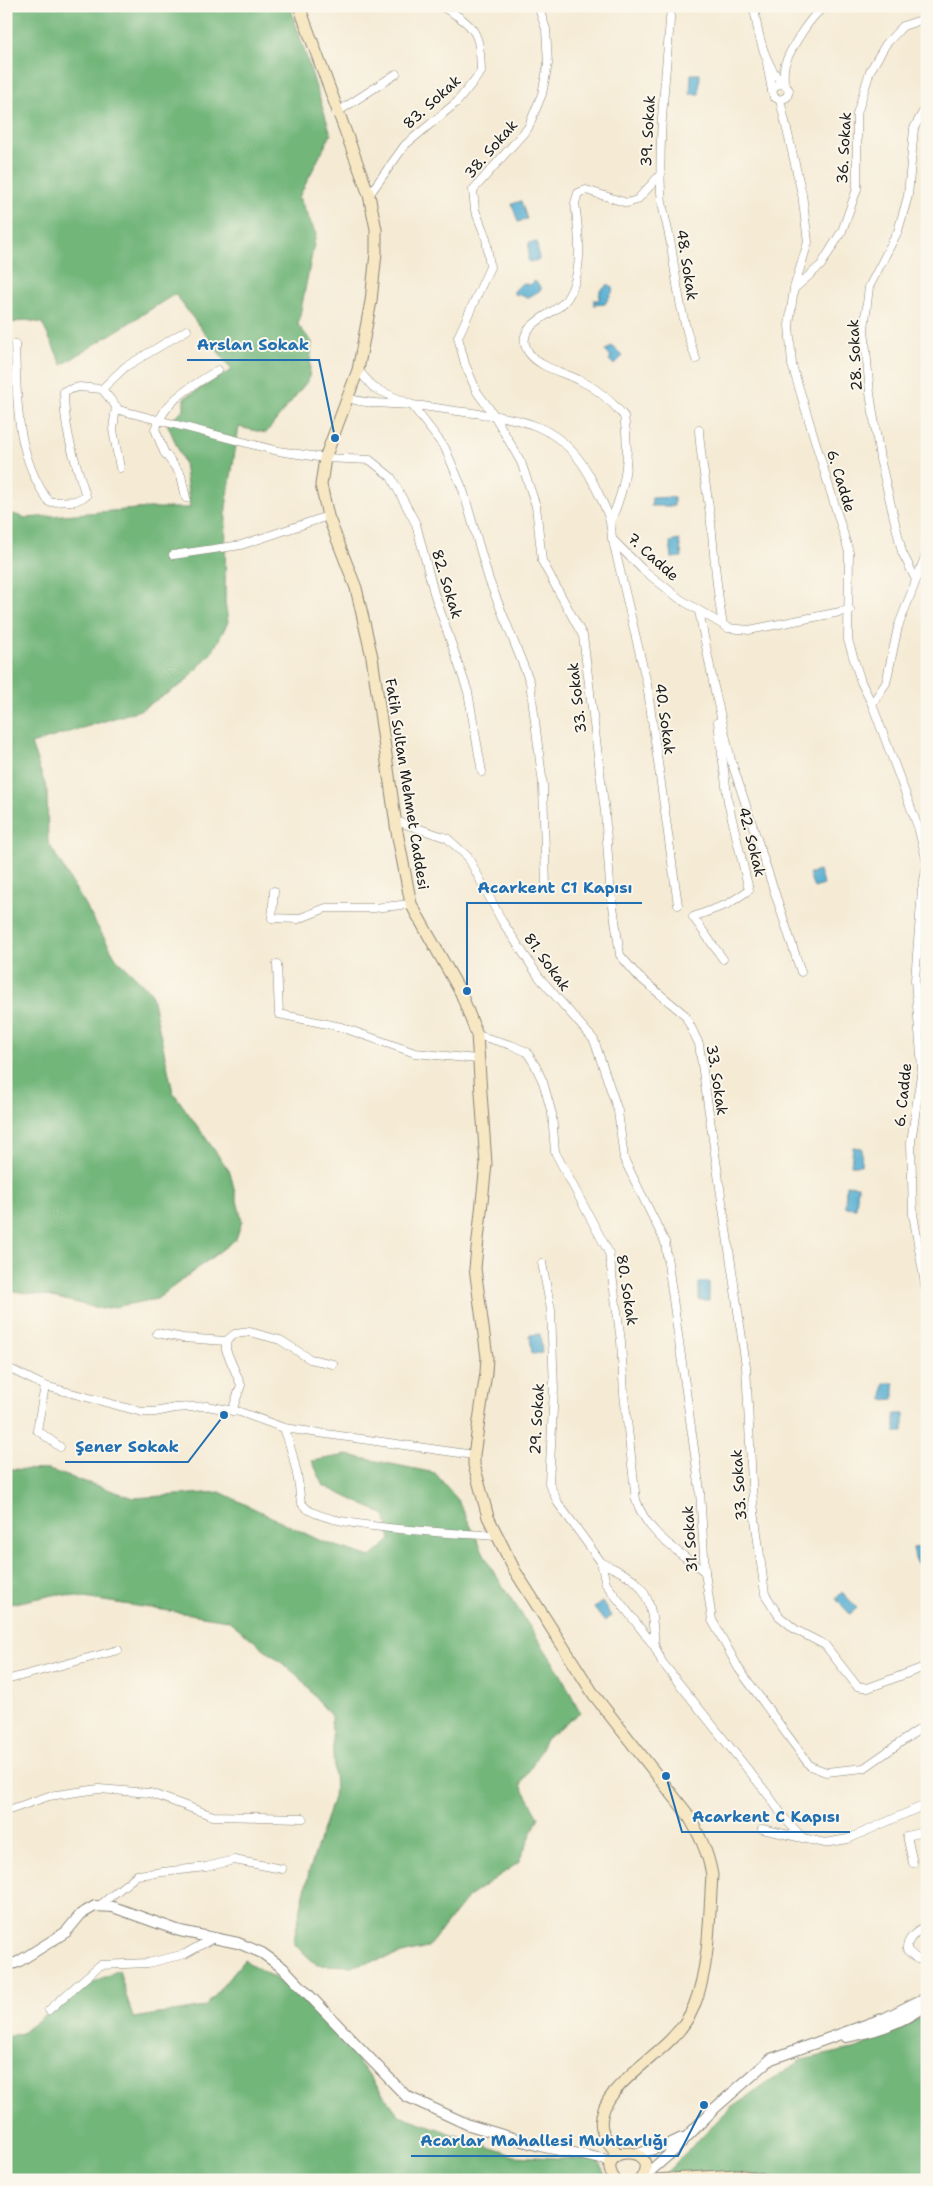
<svg xmlns="http://www.w3.org/2000/svg" width="933" height="2186" viewBox="0 0 933 2186" font-family="'Shantell Sans',sans-serif">
<style>
.forest{fill:#72b67a;stroke:#47694b}
.water{fill:#54aed2;stroke:#386577}
.lines{fill:none;stroke-linecap:round;stroke-linejoin:round}
.minor-casing{stroke:#888478;stroke-width:9}
.tertiary-casing{stroke:#888478;stroke-width:12}
.secondary-casing{stroke:#888478;stroke-width:13}
.minor{stroke:#fff;stroke-width:8}
.tertiary{stroke:#fff;stroke-width:10}
.secondary{stroke:#f7e8c3;stroke-width:11}
.labels{text-anchor:middle;dominant-baseline:central;stroke-width:4;stroke-linejoin:round;paint-order:stroke}
.street-label{font-size:15px;fill:#1c1c1c;stroke:#fbf7ec}
.leader{fill:none;stroke:#1f6fb2;stroke-width:2}
.callout-dot{fill:#1f6fb2;stroke:#fbf7ec;stroke-width:2}
.callout-label{font-size:16px;text-anchor:middle;font-weight:bold;fill:#1f6fb2;stroke:#fbf7ec;stroke-width:4;stroke-linejoin:round;paint-order:stroke}
</style>
<rect width="100%" height="100%" fill="#fbf7ec"/>
<filter id="ink" filterUnits="userSpaceOnUse"><feTurbulence type="fractalNoise" baseFrequency=".02" numOctaves="2"/><feDisplacementMap in="SourceGraphic" scale="10" xChannelSelector="R" yChannelSelector="G"/><feConvolveMatrix kernelMatrix="1 2 1 2 8 2 1 2 1" color-interpolation-filters="sRGB"/></filter>
<filter id="wash" filterUnits="userSpaceOnUse"><feTurbulence type="fractalNoise" baseFrequency=".0096" numOctaves="4" result="noise"/><feDisplacementMap in="SourceGraphic" scale="20" xChannelSelector="R" yChannelSelector="G"/><feGaussianBlur stdDeviation="1.12" result="paint"/><feColorMatrix in="noise" values="0 0 0 0 0 0 0 0 0 0 0 0 0 0 0 0 0 1.4 0 .05"/><feComposite in="paint" operator="in"/></filter>
<g filter="url(#wash)">
<rect width="100%" height="100%" fill="#f5ebd5"/>
<!-- forest -->
<g class="forest">
<path d="M6,6H290L331,134L299,197L316,234L298,325L312,342L309,379L266,433L239,427L226,507L225,602L228,622L213,651L184,683L140,710L31,744L47,790L48,842L116,958L151,992L173,1092L230,1172L242,1221L236,1239L157,1299L102,1309L48,1296L6,1290V512L26,518L149,508H190L184,463L167,423L184,409V398L232,370L175,294L62,365L42,323L26,320L6,324Z"/>
<path d="M347,1455L435,1473L458,1500L491,1568L559,1671L580,1712L547,1738L521,1785L539,1817L518,1863L468,1897L427,1948L352,1966L317,1965L293,1943L309,1872L335,1791L331,1716L297,1675L228,1620L58,1594L6,1605V1469L49,1470L134,1498L220,1492L321,1541L371,1557L391,1540L385,1515L324,1486L312,1461Z"/>
<path d="M244,1960L298,1992L357,2060L399,2115L515,2156L598,2160L608,2180H6V2037L22,2033L74,1992L119,1970L133,2018L205,2007Z"/>
<path d="M927,2014V2180H771L748,2174L661,2178L728,2110L802,2060L857,2048Z"/>
</g>
<!-- water -->
<g class="water">
<path d="M691,74H700L699,94H690Z"/>
<path d="M521,201L527,219L518,222L512,204Z"/>
<path d="M537,242L539,260L530,262L528,260L529,243Z"/>
<path d="M535,281L541,287V290L527,298L521,295L514,294V291L522,283L530,285Z"/>
<path d="M609,284L614,289L605,304L594,305V300H599L600,291Z"/>
<path d="M612,346L623,356L614,365L609,360L611,357L605,351Z"/>
<path d="M674,497V506H651L652,498Z"/>
<path d="M679,540L682,557L672,558L670,542Z"/>
<path d="M819,871L824,885L814,888L809,874Z"/>
<path d="M853,1147L862,1148L861,1165H851Z"/>
<path d="M846,1185L858,1186L856,1208L845,1207Z"/>
<path d="M709,1282V1300H699V1283Z"/>
<path d="M540,1334L542,1353L532,1354L530,1335Z"/>
<path d="M884,1383H894V1399L883,1400Z"/>
<path d="M904,1414V1432H895V1414Z"/>
<path d="M923,1547L927,1556V1567L922,1568L921,1564L916,1563L913,1548Z"/>
<path d="M842,1592L857,1608L850,1614L836,1599Z"/>
<path d="M602,1602L611,1616L604,1621L594,1608Z"/>
</g>
</g>
<g filter="url(#ink)">
<g class="lines">
<defs>
<g id="minor">
<path d="M538,6L546,29L548,64L542,94L528,128L473,190L475,210L486,238L490,267L458,337L465,364L477,392L494,415L521,462L536,506L542,561L583,636L605,812L610,885L620,955L638,976L685,1015L699,1044L746,1366L753,1503L765,1594L779,1616L796,1630L825,1645L857,1686L868,1688L927,1666"/>
<path d="M671,6C667,68 658,130 661,192C662,210 668,227 671,245C677,286 681,319 696,359"/>
<path d="M754,6C757,32 763,61 781,82C783,85 787,86 789,90L787,97L780,100L774,97L772,91L776,85L782,84"/>
<path d="M767,63L772,91"/>
<path d="M784,84C784,78 783,70 785,64C791,48 811,14 826,6"/>
<path d="M780,100L802,194L808,242L794,288L789,325L792,365L849,552L848,640L861,682L872,704L918,827L927,862"/>
<path d="M336,113L396,74"/>
<path d="M369,195L405,145L457,102L481,72C480,32 476,26 441,6"/>
<path d="M795,288L821,265L842,231L857,189V114L870,71L886,44L903,26L927,18"/>
<path d="M15,344C17,400 15,454 49,502L75,501L86,496C74,457 64,432 64,391L79,387L102,389L119,410L278,451L325,458L370,460L391,477L416,524L434,593L468,692L482,772"/>
<path d="M358,370L374,388L412,405L445,448L463,490L489,580L530,682L543,785L546,886"/>
<path d="M102,389L125,367L187,330"/>
<path d="M347,398C370,405 388,403 411,405C429,406 446,410 464,412C522,418 564,424 593,482C603,504 611,514 612,539L642,569L680,599L728,628L749,630L850,610"/>
<path d="M116,406L113,430L120,468"/>
<path d="M699,430C701,465 709,498 712,533C715,564 717,594 723,625"/>
<path d="M186,498L181,475L164,452L155,429C167,398 191,387 218,370"/>
<path d="M611,520C627,485 630,453 624,416C612,402 597,388 579,380C563,372 540,368 529,353C510,325 556,315 566,300C585,273 579,234 575,203L578,193L586,190L627,203L637,200L661,174"/>
<path d="M613,541L647,684L678,905"/>
<path d="M173,555L241,545L328,516"/>
<path d="M916,580L902,552L880,459L870,393L864,329L869,287L898,231L908,196L914,128L927,105"/>
<path d="M699,611L714,687L731,760L801,972"/>
<path d="M872,704L886,683L898,627L927,552"/>
<path d="M718,722L728,802L749,890L728,904L693,917L723,959"/>
<path d="M396,821L447,838L468,857L502,921L539,977L594,1040L618,1111L624,1159L665,1242L700,1491L705,1572L712,1620L739,1669L810,1766L826,1772L864,1768L927,1724"/>
<path d="M927,866L922,890L915,980L922,1068L911,1142L913,1214L927,1296"/>
<path d="M274,891L272,918L298,919L326,908H374L411,904"/>
<path d="M277,964L279,1014L341,1027L415,1053L477,1059"/>
<path d="M477,1035L511,1045L527,1052L535,1065L543,1082L552,1114L555,1152L609,1253L621,1341L624,1394L636,1500C648,1535 677,1550 705,1572"/>
<path d="M542,1263L551,1310L554,1389L549,1483L558,1503L601,1562L606,1584L655,1647L662,1662L769,1796L785,1819L803,1838"/>
<path d="M157,1333L183,1338L226,1341"/>
<path d="M6,1367L45,1386L142,1412H155L175,1408L207,1406L240,1412L284,1428L474,1455"/>
<path d="M45,1386L37,1430L60,1447"/>
<path d="M232,1411L241,1385L226,1350V1341L235,1334L250,1332L280,1340L310,1359L333,1364"/>
<path d="M284,1428C291,1447 296,1466 299,1486C300,1492 299,1501 303,1505C320,1529 462,1533 496,1536"/>
<path d="M601,1562C611,1568 626,1573 635,1581C653,1597 653,1625 655,1647"/>
<path d="M6,1680L118,1650"/>
<path d="M6,1811L49,1796L99,1789L150,1793L213,1816L303,1818"/>
<path d="M762,1829L825,1843L848,1839L927,1804"/>
<path d="M913,1863L907,1836L927,1831"/>
<path d="M99,1906L137,1875L206,1867L234,1860L282,1869"/>
<path d="M927,1925C918,1931 906,1938 907,1950L917,1959L927,1958"/>
<path d="M49,2010L100,1965L148,1963L185,1954L215,1937"/>
</g>
<g id="tertiary">
<path d="M6,1966L18,1962L66,1932L81,1914L95,1906L113,1907L180,1931L238,1943L262,1953L283,1968L406,2096L469,2125L540,2146L612,2161"/>
<path d="M846,2037C874,2032 905,2022 927,2004"/>
<path d="M637,2154L667,2145L682,2138"/>
<path d="M641,2179L673,2151L715,2108L771,2059L885,2018L927,1997"/>
</g>
<g id="secondary">
<path d="M299,6L369,195L376,229V253L371,301L358,370L325,458L321,485L328,516L356,588L372,657L397,832L411,904L461,993L477,1035L486,1164L475,1268L487,1357L486,1373L474,1455V1465L488,1517L515,1571L594,1695L686,1812C698,1832 708,1851 712,1875C709,1917 710,1966 694,2006C689,2018 682,2028 673,2037C652,2061 594,2093 602,2129C604,2139 612,2147 618,2154"/>
<path d="M615,2180C590,2144 665,2144 640,2180"/>
<path d="M655,2180L737,2175L763,2180"/>
</g>
</defs>
<!-- minor casing -->
<use href="#minor" class="minor-casing"/>
<!-- tertiary casing -->
<use href="#tertiary" class="tertiary-casing"/>
<!-- secondary casing -->
<use href="#secondary" class="secondary-casing"/>
<!-- minor -->
<use href="#minor" class="minor"/>
<!-- tertiary -->
<use href="#tertiary" class="tertiary"/>
<!-- secondary -->
<use href="#secondary" class="secondary"/>
</g>
</g>
<g class="labels">
<!-- street labels -->
<g class="street-label">
<text transform="translate(432 102) rotate(-42)">83. Sokak</text>
<text transform="translate(648 131) rotate(-87)">39. Sokak</text>
<text transform="translate(844 148) rotate(-87)">36. Sokak</text>
<text transform="translate(491 149) rotate(-49)">38. Sokak</text>
<text transform="translate(687 265) rotate(81)">48. Sokak</text>
<text transform="translate(855 355) rotate(-93)">28. Sokak</text>
<text transform="translate(841 481) rotate(73)">6. Cadde</text>
<text transform="translate(653 557) rotate(42)">7. Cadde</text>
<text transform="translate(447 584) rotate(73)">82. Sokak</text>
<text transform="translate(577 698) rotate(-97)">33. Sokak</text>
<text transform="translate(665 719) rotate(82)">40. Sokak</text>
<text transform="translate(407 784) rotate(81)">Fatih Sultan Mehmet Caddesi</text>
<text transform="translate(752 842) rotate(76)">42. Sokak</text>
<text transform="translate(547 962) rotate(54)">81. Sokak</text>
<text transform="translate(717 1080) rotate(81)">33. Sokak</text>
<text transform="translate(903 1095) rotate(-84)">6. Cadde</text>
<text transform="translate(627 1290) rotate(81)">80. Sokak</text>
<text transform="translate(537 1419) rotate(-87)">29. Sokak</text>
<text transform="translate(739 1485) rotate(-94)">33. Sokak</text>
<text transform="translate(690 1539) rotate(-94)">31. Sokak</text>
</g>
</g>
<!-- callouts -->
<path class="leader" d="M335 438L319 360H187M467 991L467 903H642M224 1415L188 1462H65M666 1776L682 1832H850M704 2105L678 2156H411"/>
<g class="callout-dot">
<circle cx="335" cy="438" r="5"/>
<circle cx="467" cy="991" r="5"/>
<circle cx="224" cy="1415" r="5"/>
<circle cx="666" cy="1776" r="5"/>
<circle cx="704" cy="2105" r="5"/>
</g>
<g class="callout-label">
<text x="253" y="350">Arslan Sokak</text>
<text x="555" y="893">Acarkent C1 Kapısı</text>
<text x="127" y="1452">Şener Sokak</text>
<text x="766" y="1822">Acarkent C Kapısı</text>
<text x="544" y="2146">Acarlar Mahallesi Muhtarlığı</text>
</g>
<!-- margin -->
<rect width="933" height="2186" fill="none" stroke="#fbf7ec" stroke-width="25"/>
</svg>
